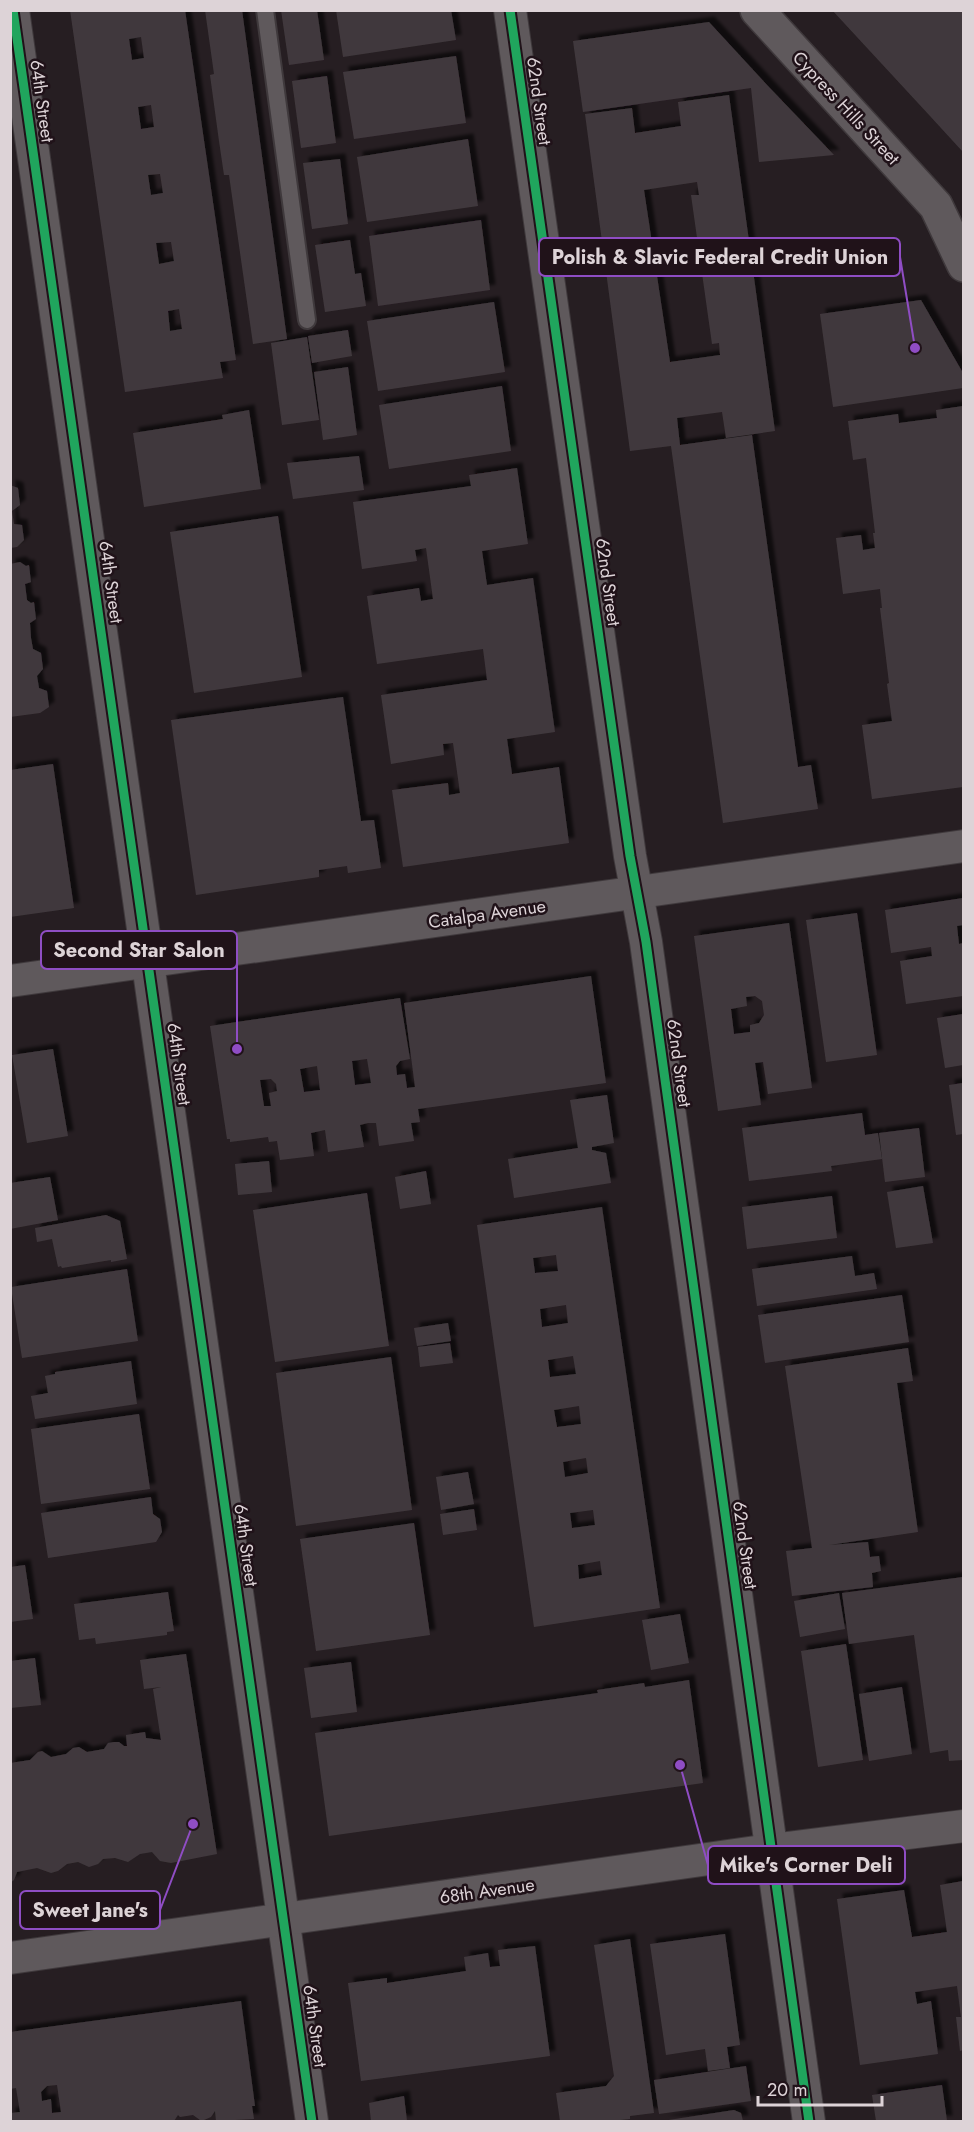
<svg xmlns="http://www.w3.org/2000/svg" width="974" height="2132" viewBox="0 0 974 2132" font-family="Jost,sans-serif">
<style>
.building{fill:#40393d;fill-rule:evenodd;filter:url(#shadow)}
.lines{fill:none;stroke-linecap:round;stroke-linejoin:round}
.lane-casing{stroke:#3f393c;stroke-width:20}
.street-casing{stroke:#3f393c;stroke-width:34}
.secondary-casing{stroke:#3f393c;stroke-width:36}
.lane{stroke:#5f595c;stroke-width:16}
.street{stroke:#5f595c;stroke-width:32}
.secondary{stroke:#5f595c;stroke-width:33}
.cycleway-casing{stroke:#201219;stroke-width:13}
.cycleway{stroke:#20a55d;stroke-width:9}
.labels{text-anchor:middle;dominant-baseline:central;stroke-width:5;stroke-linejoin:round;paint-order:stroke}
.street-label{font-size:18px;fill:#ddd3d7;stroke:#201219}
.leader{fill:none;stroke:#8f4dc4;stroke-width:2}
.callout-dot{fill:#8f4dc4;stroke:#201219;stroke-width:2}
.callout{fill:#201219;stroke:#8f4dc4;stroke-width:2}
.callout-label{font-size:20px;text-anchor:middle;font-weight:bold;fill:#ddd3d7}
</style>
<defs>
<filter id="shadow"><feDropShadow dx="5.5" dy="-5.5" stdDeviation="1.5" flood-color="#0009"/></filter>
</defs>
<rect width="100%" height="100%" fill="#261e22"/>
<!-- building -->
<g class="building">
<path d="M70,10H185L236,360L220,362L223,378L125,392ZM141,37L144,58L132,60L129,39ZM151,105L154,127L141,129L138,107ZM160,174L163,193L151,195L148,175ZM171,242L174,261L159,264L156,243ZM179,309L182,329L170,331L168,311Z"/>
<path d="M205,10H242L287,339L253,344L229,175H224L219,141L210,75L214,74Z"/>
<path d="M281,10H317L324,60L289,65Z"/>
<path d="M336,10H451L456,40L343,57Z"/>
<path d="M832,10H963V152L930,116Z"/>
<path d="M709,22L768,86L834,155L759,162L751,88L583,112L573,41Z"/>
<path d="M456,56L466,123L354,139L343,72Z"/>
<path d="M327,76L336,143L301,148L292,81Z"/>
<path d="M729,95L775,431L726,438L722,412L677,418L680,445L752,435L798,767L811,765L818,809L723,823L671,446L630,451L585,114L632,108L635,133L681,126L678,102ZM697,182L699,195H691L712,344L719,343L720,355L670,362L644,190Z"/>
<path d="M468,139L478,206L367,222L357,157Z"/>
<path d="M340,159L348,224L312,229L303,163Z"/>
<path d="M481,220L490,290L378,306L369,236Z"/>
<path d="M350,240L355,274L361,273L366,306L325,312L315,245Z"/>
<path d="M921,300L963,373V388L833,407L820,314Z"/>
<path d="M494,302L505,372L378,391L367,321Z"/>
<path d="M348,330L352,356L312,363L308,336Z"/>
<path d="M307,337L319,420L282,425L271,343Z"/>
<path d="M348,367L357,435L323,440L314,372Z"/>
<path d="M502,386L511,451L389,469L379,405Z"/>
<path d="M963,406V787L872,799L862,725L892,721L887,684L889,683L880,608H882L880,589L843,594L836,538L861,535L863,550L875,548L873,533H875L866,458L853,460L848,421L898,414L899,423L937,418L936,410Z"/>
<path d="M249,410L261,489L144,507L133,433L223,419L222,415Z"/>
<path d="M359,456L364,490L293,499L287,463Z"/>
<path d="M517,468L528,544L482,551L487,585L533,578L555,732L507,739L512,774L559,767L569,843L403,867L392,790L448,783L449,795L460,793L453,743L443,744L444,755L391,764L381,695L487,680L483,649L377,664L367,596L419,588L421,601L433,599L426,548L415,550L417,561L362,569L353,502L471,486L469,475Z"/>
<path d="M10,485L18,488L20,505L12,511L14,524L22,525L24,540L17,547L10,548Z"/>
<path d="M278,516L302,677L194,693L170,532Z"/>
<path d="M20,562L26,566L29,565L31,582L25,584L27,600L31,603L34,602L36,619L30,623L31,638L33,649L41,653L43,669L37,676L39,688L47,691L49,707L40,713L10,717V564Z"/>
<path d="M343,697L361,821L374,820L381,868L348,873L347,866L319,870V877L196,895L171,720Z"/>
<path d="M53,764L74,908L10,917V770Z"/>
<path d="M963,898V925L957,926L959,944L963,943V996L906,1004L900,961L932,956L931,947L891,953L885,910Z"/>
<path d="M857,913L877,1055L826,1062L806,920Z"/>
<path d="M789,923L812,1088L768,1094L763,1062L755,1063L761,1105L718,1111L694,936ZM755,996L762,1001L764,1015L759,1023L750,1025V1032L734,1034L731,1009L747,1006L746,997Z"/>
<path d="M591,976L606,1083L418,1109L420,1122L411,1123L414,1141L379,1146L376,1123H368L360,1125L364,1147L328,1152L325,1130L311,1133L314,1156L280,1160L277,1141L269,1142L268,1137L230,1142V1139H227L210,1026L400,998L410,1059L400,1061L396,1066L397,1075L405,1074L407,1088L415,1087L404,1003ZM367,1059L371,1083L355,1085L352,1061ZM317,1066L320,1090L304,1092L300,1069ZM271,1079L276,1084L277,1091L269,1093L271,1106H264L260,1080Z"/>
<path d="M963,1014V1065L945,1068L937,1018Z"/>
<path d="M53,1049L68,1136L27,1143L12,1055Z"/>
<path d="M963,1083V1134L956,1135L949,1085Z"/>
<path d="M607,1095L614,1143L592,1147V1150L606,1153L611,1183L514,1198L508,1159L578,1148L570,1100Z"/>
<path d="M862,1113L865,1135L878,1133L882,1159L831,1166L832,1171L749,1181L742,1128Z"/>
<path d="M919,1128L925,1177L885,1182L879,1133Z"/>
<path d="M269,1161L272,1192L238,1195L235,1164Z"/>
<path d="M426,1171L431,1204L400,1209L395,1177Z"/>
<path d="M50,1177L58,1220L10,1229V1183Z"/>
<path d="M923,1186L933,1243L896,1248L887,1192Z"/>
<path d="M367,1193L389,1346L275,1362L253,1210Z"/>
<path d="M832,1196L837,1238L747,1249L742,1207Z"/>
<path d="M602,1207L660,1608L534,1627L477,1225ZM556,1255L558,1271L535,1273L533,1258ZM566,1305L568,1323L542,1327L540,1309ZM573,1356L576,1374L550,1377L548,1360ZM579,1406L581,1424L557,1427L554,1410ZM586,1458L588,1473L565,1477L563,1462ZM593,1510L595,1525L572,1528L570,1513ZM600,1561L602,1575L579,1579L578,1565Z"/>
<path d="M106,1215L120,1221L127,1259L111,1262V1260L62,1268L61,1266L58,1267L52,1239L37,1242L35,1228Z"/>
<path d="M852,1256L855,1276L874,1273L877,1289L757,1306L752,1269Z"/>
<path d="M127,1269L138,1341L22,1358L11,1287Z"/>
<path d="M902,1295L909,1342L765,1363L758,1315Z"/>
<path d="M448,1323L451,1341L417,1346L414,1328Z"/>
<path d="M450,1343L453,1363L420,1367L418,1347Z"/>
<path d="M908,1348L913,1381L897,1383L918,1532L829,1545L868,1542L870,1557L879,1556L881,1571L872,1573L873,1587L792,1596L786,1551L812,1548L785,1366Z"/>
<path d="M391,1357L412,1510L296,1526L276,1373Z"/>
<path d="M131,1361L137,1404L35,1419L31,1396L48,1393L45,1376L55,1374V1372Z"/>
<path d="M139,1414L150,1489L41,1504L31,1429Z"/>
<path d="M468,1472L474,1504L441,1510L436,1477Z"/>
<path d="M151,1497L153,1514L160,1519L162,1532L156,1542L48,1558L41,1513Z"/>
<path d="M474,1509L477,1530L443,1535L440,1514Z"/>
<path d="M414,1523L430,1635L316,1651L300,1539Z"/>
<path d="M25,1565L33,1619L10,1622V1567Z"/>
<path d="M963,1577V1760L949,1761L948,1750L930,1753L914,1635L849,1644L842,1593Z"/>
<path d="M168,1592L174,1631L167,1632V1635L96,1644L95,1638L79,1640L74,1604Z"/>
<path d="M839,1593L845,1629L800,1637L794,1601Z"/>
<path d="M680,1614L689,1663L651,1670L642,1620Z"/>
<path d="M846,1644L863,1760L818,1767L801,1651Z"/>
<path d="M186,1654L217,1854L171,1863L160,1861L152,1852L140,1854L128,1862L115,1858L103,1859L98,1864L89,1867L78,1862L67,1864L58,1871L51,1873L37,1868L17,1872L14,1880L10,1883V1763L30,1760L38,1752L42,1751L51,1757L66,1754L73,1748L79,1747L87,1752L104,1749L108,1743L114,1742H119L124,1746H127L126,1735L145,1732L146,1738L161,1740L153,1689L161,1687L144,1689L140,1660Z"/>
<path d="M35,1658L41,1705L10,1708V1661Z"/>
<path d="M351,1662L357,1712L311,1718L304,1668Z"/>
<path d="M689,1680L703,1783L329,1836L315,1733L598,1693L597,1690L644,1683L645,1687Z"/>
<path d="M902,1687L912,1754L869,1761L859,1694Z"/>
<path d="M963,1881V2050L960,2051L956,2017H961L957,1986L915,1992L917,2004L931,2001L938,2054L860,2065L837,1899L904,1890L912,1937L947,1932L940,1885Z"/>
<path d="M725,1934L740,2045L727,2047L730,2068L708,2071L705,2049L666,2055L650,1944Z"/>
<path d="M630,1939L654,2113L630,2116V2119L610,2121H560L556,2093L606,2086L614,2076L594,1945Z"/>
<path d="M535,1946L550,2056L361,2081L348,1983L387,1978V1983L466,1971L464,1957L488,1953L490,1967L500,1966L498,1950Z"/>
<path d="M241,2001L255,2106H252L254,2119L216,2121L215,2111L211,2117L204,2120H200L193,2115L180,2117L178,2115L174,2121H10V2113L20,2112L16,2088L10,2089V2032ZM57,2085L61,2112L52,2113L51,2099L42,2101L41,2092L47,2086Z"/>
<path d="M746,2066L751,2101L659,2114L654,2080Z"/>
<path d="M942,2085L947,2121H876L872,2095Z"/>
<path d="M404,2096L407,2121H371L369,2103Z"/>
<path d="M734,2110L741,2113L743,2121H662Z"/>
</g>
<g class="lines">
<defs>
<path id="lane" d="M265,10L307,320"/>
<g id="street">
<path d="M13,10L312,2122"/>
<path d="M510,10L630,856L646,942L809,2122"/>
<path d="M10,981L964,846"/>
<path d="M10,1958L771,1850L964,1826"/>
</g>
<path id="secondary" d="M757,10L936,206L964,265"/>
</defs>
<!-- lane casing -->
<use href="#lane" class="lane-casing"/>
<!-- street casing -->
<use href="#street" class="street-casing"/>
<!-- secondary casing -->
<use href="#secondary" class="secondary-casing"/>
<!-- lane -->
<use href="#lane" class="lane"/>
<!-- street -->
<use href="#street" class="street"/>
<!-- secondary -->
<use href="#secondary" class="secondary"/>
<defs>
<g id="cycleway">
<path d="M13,10L312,2122"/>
<path d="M510,10L630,856L646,942L809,2122"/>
</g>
</defs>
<!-- cycleway casing -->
<use href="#cycleway" class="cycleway-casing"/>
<!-- cycleway -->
<use href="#cycleway" class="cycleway"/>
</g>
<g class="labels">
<!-- street labels -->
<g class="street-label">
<text transform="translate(42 101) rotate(82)">64th Street</text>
<text transform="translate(539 101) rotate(82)">62nd Street</text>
<text transform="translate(846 108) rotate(47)">Cypress Hills Street</text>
<text transform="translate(111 582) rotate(82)">64th Street</text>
<text transform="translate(608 582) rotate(82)">62nd Street</text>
<text transform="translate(487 914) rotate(-8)">Catalpa Avenue</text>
<text transform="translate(679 1063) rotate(82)">62nd Street</text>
<text transform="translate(179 1064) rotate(82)">64th Street</text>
<text transform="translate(246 1545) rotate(82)">64th Street</text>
<text transform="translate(745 1545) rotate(82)">62nd Street</text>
<text transform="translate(487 1891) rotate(-8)">68th Avenue</text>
<text transform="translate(315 2026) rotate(82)">64th Street</text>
</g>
</g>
<!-- callouts -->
<path class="leader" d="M915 348L900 257M237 1049L237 950M680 1765L708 1865M193 1824L160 1910"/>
<g class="callout-dot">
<circle cx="915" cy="348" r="6"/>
<circle cx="237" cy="1049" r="6"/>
<circle cx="680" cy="1765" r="6"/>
<circle cx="193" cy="1824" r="6"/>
</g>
<g class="callout">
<rect x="539" y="238" width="361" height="38" rx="6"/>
<rect x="41" y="931" width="196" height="38" rx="6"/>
<rect x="708" y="1846" width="197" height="38" rx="6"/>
<rect x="20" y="1891" width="140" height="38" rx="6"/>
</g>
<g class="callout-label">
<text x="720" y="264">Polish &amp; Slavic Federal Credit Union</text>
<text x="139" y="957">Second Star Salon</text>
<text x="806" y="1872">Mike's Corner Deli</text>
<text x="90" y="1917">Sweet Jane's</text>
</g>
<!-- border -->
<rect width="974" height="2132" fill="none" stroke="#ddd3d7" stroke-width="24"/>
<!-- scale -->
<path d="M758 2096v9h124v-9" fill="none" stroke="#ddd3d7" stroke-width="3"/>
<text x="767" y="2096" font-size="18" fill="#ddd3d7" stroke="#201219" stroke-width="4.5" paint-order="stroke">20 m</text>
</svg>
